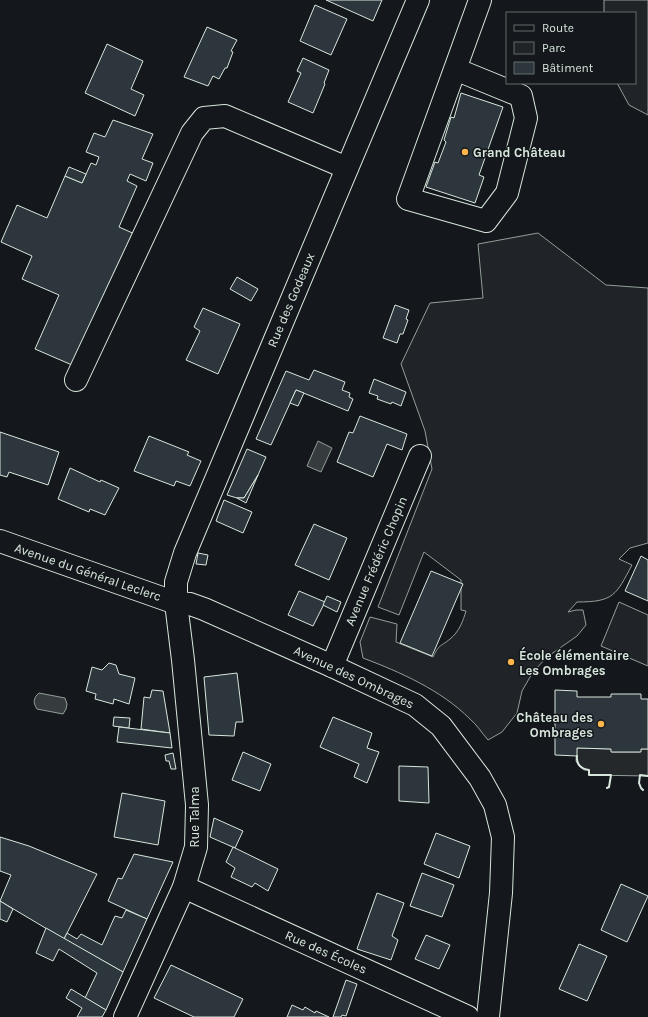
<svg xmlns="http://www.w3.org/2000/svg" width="648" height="1017" viewBox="0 0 648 1017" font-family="Karla,sans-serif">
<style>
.green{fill:#202428;stroke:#939e99}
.parking{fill:#24282b;stroke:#939e99}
.water{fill:#363b3e;stroke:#939e99}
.building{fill:#2c363c;stroke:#d8e6dc}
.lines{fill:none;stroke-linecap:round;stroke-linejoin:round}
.minor-casing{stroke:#d8e6dc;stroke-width:24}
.major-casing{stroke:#d8e6dc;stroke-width:24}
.minor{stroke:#14181c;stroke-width:22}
.major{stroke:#14181c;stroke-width:22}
.wall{stroke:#d8e6dc;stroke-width:2}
.poi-dot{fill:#ffb74d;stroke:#14181c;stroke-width:1.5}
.labels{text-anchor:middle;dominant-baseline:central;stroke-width:3;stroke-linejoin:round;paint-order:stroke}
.poi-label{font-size:13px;font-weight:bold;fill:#d8e6dc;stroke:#14181c;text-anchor:start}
.street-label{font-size:13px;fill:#d8e6dc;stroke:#14181c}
</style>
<rect width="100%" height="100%" fill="#14181c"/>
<!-- green -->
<g class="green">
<path d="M604,0H648V115L629,105L617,83H635V13H604Z"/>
<path d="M538,233L606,285L648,288V543L630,548L619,559L632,565C616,595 614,602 577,602L568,612L576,610H583L586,625L577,636L547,657L533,672L522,691L517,713L502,732L488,740C482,733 477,725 470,719C441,690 400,672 363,658L360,642L370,617L397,624L396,642L433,657C440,643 439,648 450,639C459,632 463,621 466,611L461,610V580L424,552L399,615L378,607L432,469L425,431L401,364L430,303L483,298L478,244Z"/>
<path d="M619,602L648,615V666L601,646Z"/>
</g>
<!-- parking -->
<path class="parking" d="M577,748L611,749L612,752H640L641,749H648V776L589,775V770H584L579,766L576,761Z"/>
<!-- water -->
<g class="water">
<path d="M318,441L332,448L321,472L307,466Z"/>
<path d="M39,693L65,698L67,704L66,709L63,714L37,709C33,703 33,698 39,693Z"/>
</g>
<!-- building -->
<g class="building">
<path d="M326,0H382L373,21Z"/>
<path d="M315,5L347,19L331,55L300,41Z"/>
<path d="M207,27L237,40L231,51L233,52L227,68H225L219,79L213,76L208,86L184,77Z"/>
<path d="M107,44L143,61L131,89L144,95L135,116L85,93Z"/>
<path d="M303,58L329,70L324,83L325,84L313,113L288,102L301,73L297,71Z"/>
<path d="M461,93L503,107L479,175L484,177L475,203L426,187L435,162L438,163L446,142L444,140L451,117L454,118Z"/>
<path d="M113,120L153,134L142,159L153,163L146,181L130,174L127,181L137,186L119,227L137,235L79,368L35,349L59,295L22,279L32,256L1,242L17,205L47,218L65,176L82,183L91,163L96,165L99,157L86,152L94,133L105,137Z"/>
<path d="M69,167L86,174L82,183L65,176Z"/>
<path d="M237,277L258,289L251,301L230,289Z"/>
<path d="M395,305L409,310L406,319L408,320L403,334H400L397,343L383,338Z"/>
<path d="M203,308L240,324L218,374L186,360L200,331L194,327Z"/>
<path d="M314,370L345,382L342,390L350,393L349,397L353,399L348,411L296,390L271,445L256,439L286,371L309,380Z"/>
<path d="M374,379L406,392L401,406L392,402L391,404L377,399L378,396L369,393Z"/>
<path d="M296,390L304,393L298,406L290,403Z"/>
<path d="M360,416L407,434L402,450L387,444L373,477L337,462L349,432L353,433Z"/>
<path d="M0,432L59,452L48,485L9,472L7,477L0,475Z"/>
<path d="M149,436L189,452L187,455L201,461L190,486L176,481L174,486L134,471Z"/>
<path d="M247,449L266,457L258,475L244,498H237L227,495Z"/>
<path d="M70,468L100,482L101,480L119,488L105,515L90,509L89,512L58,499Z"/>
<path d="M258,475L246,503L237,498H244Z"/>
<path d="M224,500L252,512L243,533L216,521Z"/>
<path d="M314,524L347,538L329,580L295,565Z"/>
<path d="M198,553L208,555L206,565L196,564Z"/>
<path d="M641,556L648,560V601L625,591Z"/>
<path d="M431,571L463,584L432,656L400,643Z"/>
<path d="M299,591L325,602L313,626L288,615Z"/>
<path d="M327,596L341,602L337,612L323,605Z"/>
<path d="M109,663L116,665L119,674L135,678L129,704L114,699L113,704L95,699L96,694L86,691L92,667L102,670Z"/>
<path d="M237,673L243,722H236L234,736L209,735L204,677Z"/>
<path d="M152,690L163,691L170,733L141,729L144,697L150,698Z"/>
<path d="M555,690L577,691V697H611V694H641V699H648V749H641V752H611V749L577,748V756L555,755Z"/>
<path d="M114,717L130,718L129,728L113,726Z"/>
<path d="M333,717L372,733L367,748L379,752L367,783L354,777L359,764L320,747Z"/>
<path d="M119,727L170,733L172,748L117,742Z"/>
<path d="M243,752L271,764L260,791L232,780Z"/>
<path d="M173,753L176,769H171L169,761H166L165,755Z"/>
<path d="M399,766L428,767L429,803L399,801Z"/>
<path d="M122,793L165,801L158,845L114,837Z"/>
<path d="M214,818L243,831L235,848L210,837Z"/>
<path d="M436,833L470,846L459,878L424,864Z"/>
<path d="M0,837L29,846L97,874L64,939L0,901L11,875L0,871Z"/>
<path d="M233,847L278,869L268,891L255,883L252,887L231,877L235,868L226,862Z"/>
<path d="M134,854L173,862L147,919L108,901L118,878L122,879Z"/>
<path d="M422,873L454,885L442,917L410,906Z"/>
<path d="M621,884L648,896L627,942L601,930Z"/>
<path d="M377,893L404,903L392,936L398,940L391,960L357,949Z"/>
<path d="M0,901L13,909L7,922L0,919Z"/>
<path d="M126,910L147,919L123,972L64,939L67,933L77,939L81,934L102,945L115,916L122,918Z"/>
<path d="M46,928L123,972L106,1010L85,998L97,973L59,949L53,961L36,953Z"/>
<path d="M426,935L450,945L439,969L415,959Z"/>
<path d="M579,944L607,956L587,1001L559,989Z"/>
<path d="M171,965L243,999L234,1017H194L154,998Z"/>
<path d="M346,980L357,984L346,1016L342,1015L341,1017H333Z"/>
<path d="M71,989L106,1010L102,1017H77L82,1008L66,998Z"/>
<path d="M292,1005L303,1010L305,1007L315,1013L316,1011L329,1017H287Z"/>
</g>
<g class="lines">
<defs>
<g id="minor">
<path d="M418,0L185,553L176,582V603L190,604L204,609L332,666L415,705L441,726L480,778L495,805L503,837L501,893L488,1017"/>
<path d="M455,69L521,96L526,118L507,193L486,221L408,199L479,3L480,0"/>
<path d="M76,380L192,133L204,118L225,116L347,168"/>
<path d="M332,666L420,456"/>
<path d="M184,887L468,1017"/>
</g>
<path id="major" d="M0,541L176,603L183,660L197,805L196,847L184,887L125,1017"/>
</defs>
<!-- minor casing -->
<use href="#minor" class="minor-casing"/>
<!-- major casing -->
<use href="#major" class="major-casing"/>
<!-- minor -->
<use href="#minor" class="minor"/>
<!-- major -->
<use href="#major" class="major"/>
<!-- wall -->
<g class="wall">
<path d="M577,756C576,764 581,769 589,770V775H611L609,787L607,788"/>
<path d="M643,790L641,788L639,783L640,775L648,776"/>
</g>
</g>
<!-- markers -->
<g class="poi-dot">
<circle cx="465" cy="152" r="4"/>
<circle cx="511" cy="662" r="4"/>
<circle cx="601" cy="724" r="4"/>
</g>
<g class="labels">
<!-- poi labels -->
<g class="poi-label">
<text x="473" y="152">Grand Château</text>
<text x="519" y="655">École élémentaire<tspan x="519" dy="15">Les Ombrages</tspan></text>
<text x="593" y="717" text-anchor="end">Château des<tspan x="593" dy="15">Ombrages</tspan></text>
</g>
<!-- street labels -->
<g class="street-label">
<text transform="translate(291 300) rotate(-67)">Rue des Godeaux</text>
<text transform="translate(376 561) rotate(-67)">Avenue Frédéric Chopin</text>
<text transform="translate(88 572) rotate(19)">Avenue du Général Leclerc</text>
<text transform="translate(354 677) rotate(25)">Avenue des Ombrages</text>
<text transform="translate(194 817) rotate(-90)">Rue Talma</text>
<text transform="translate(326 952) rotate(24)">Rue des Écoles</text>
</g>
</g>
<!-- legend -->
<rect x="506" y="12" width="130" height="72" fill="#14181c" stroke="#626a69"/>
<rect x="514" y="25" width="20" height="6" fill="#14181c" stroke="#626a69"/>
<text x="542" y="32" font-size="12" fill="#d8e6dc">Route</text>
<rect x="514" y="42" width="20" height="12" fill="#202428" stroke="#626a69"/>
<text x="542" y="52" font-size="12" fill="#d8e6dc">Parc</text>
<rect x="514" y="62" width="20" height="12" fill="#2c363c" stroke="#626a69"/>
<text x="542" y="72" font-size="12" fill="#d8e6dc">Bâtiment</text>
</svg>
